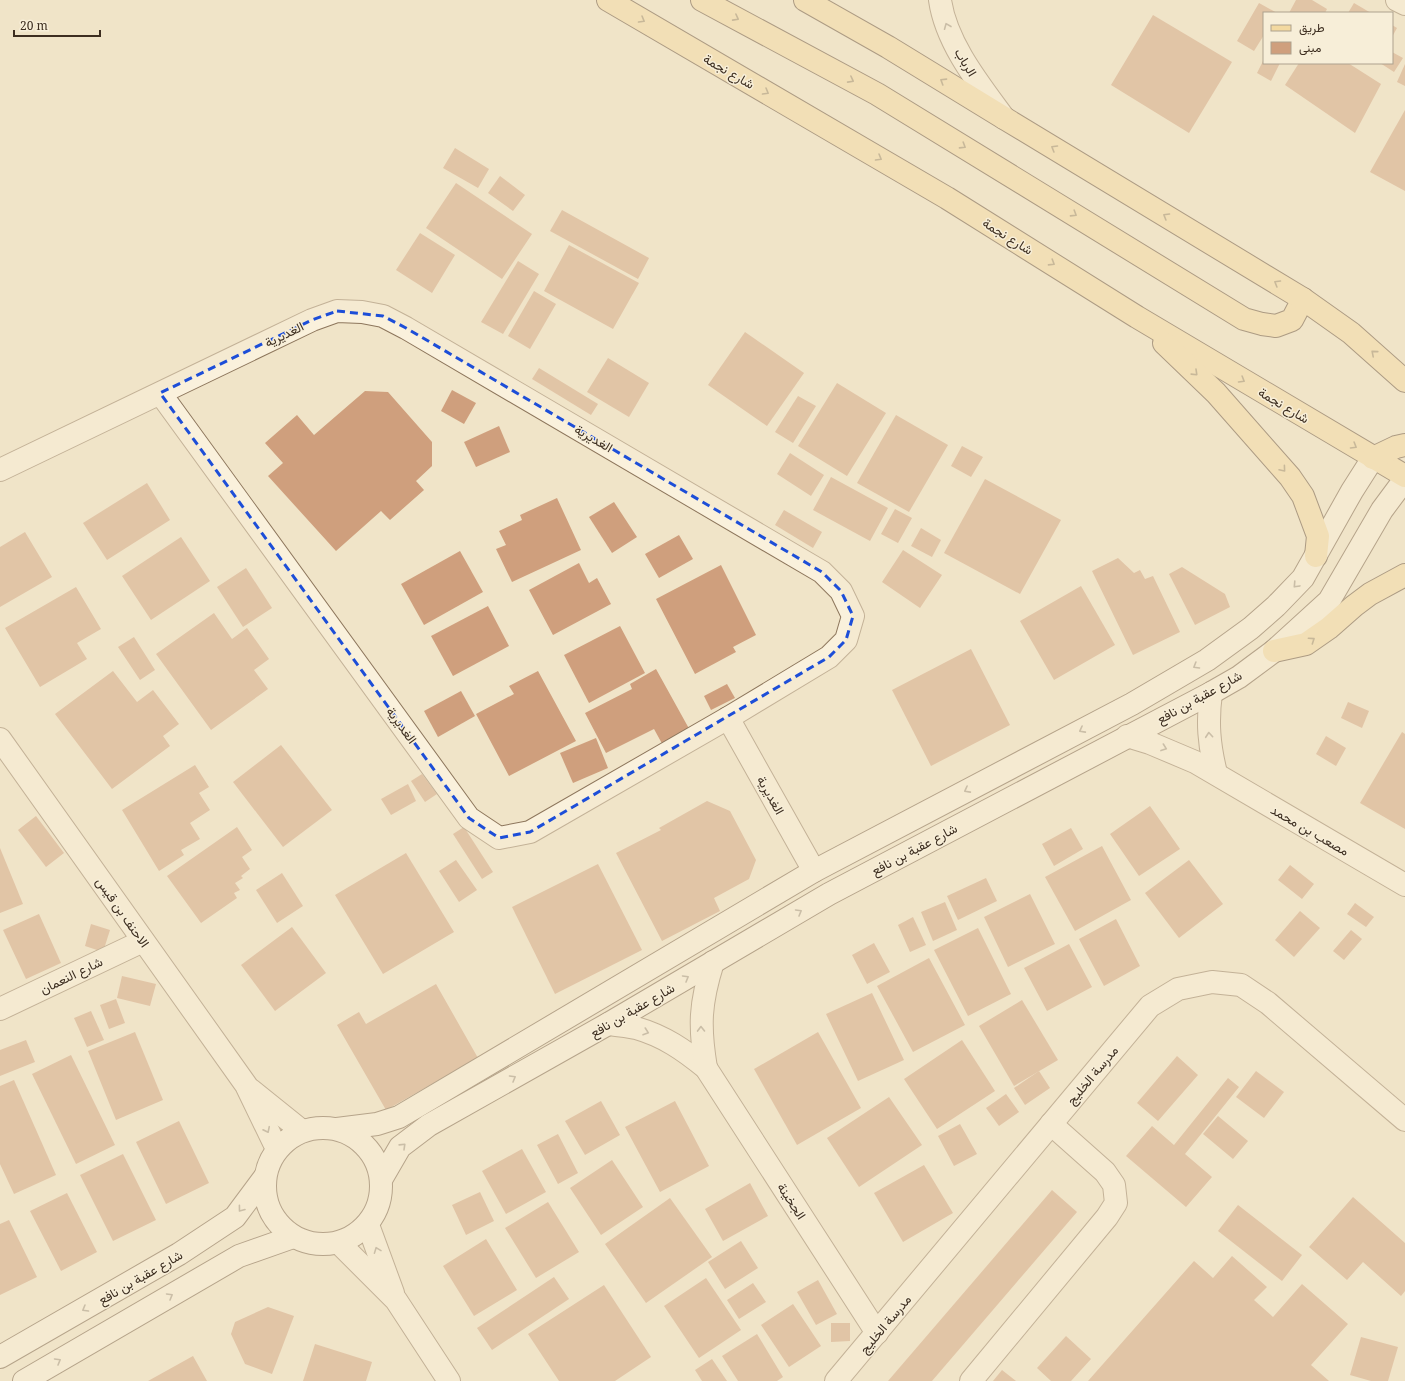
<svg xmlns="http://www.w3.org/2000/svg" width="1405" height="1381" viewBox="0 0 1405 1381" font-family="'Noto Serif',Vazirmatn,serif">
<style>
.building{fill:#cf9f7d}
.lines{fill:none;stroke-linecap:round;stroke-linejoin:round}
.street-casing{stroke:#8d765c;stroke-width:24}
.secondary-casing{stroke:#6f573f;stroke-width:24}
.primary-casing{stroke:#5b4430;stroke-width:24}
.street{stroke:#faf1dc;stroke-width:22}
.secondary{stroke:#faf1dc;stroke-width:22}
.primary{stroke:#f3d9a0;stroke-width:22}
.oneway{stroke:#988460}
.oneway2{stroke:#9c907e}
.marked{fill:none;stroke:#1d4ed8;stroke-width:3;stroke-dasharray:8 5;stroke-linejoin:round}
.labels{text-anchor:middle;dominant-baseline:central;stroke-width:3;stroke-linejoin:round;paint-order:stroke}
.street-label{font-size:13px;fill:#3d2e20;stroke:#f7eed8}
</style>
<rect width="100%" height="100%" fill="#f0e4c8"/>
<!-- building -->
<g class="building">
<path d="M1296,0H1312L1327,9L1325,13H1289Z"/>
<path d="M1259,3L1277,13H1264V35L1254,51L1237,41Z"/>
<path d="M1354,3L1371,13H1348Z"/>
<path d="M1153,15L1232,62L1189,133L1111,85Z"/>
<path d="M1392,25L1397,28L1392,37Z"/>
<path d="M1392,52L1403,58L1394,72L1380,63H1392Z"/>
<path d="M1264,59V63H1280L1271,81L1257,73Z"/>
<path d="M1299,63H1348L1381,84L1355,133L1285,85Z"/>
<path d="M1405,64V86L1397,82Z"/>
<path d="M1405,110V191L1370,172Z"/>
<path d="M455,148L489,169L478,188L443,168Z"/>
<path d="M500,176L525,195L513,211L488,193Z"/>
<path d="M456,183L532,234L502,279L426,228Z"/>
<path d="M562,210L649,258L638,279L550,231Z"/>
<path d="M420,233L455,255L432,293L396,270Z"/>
<path d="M569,245L639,283L613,329L544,291Z"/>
<path d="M518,261L539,274L503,334L481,322Z"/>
<path d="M534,291L556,304L530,349L508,336Z"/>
<path d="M745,332L804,373L767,426L708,385Z"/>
<path d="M608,358L649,383L629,417L587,392Z"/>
<path d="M539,368L598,404L591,415L532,379Z"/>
<path d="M837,383L886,413L847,476L798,446Z"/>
<path d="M452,390L476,403L464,424L441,411Z"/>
<path d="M365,391L388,392L432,442V466L416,481L424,490L390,520L381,511L336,551L268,476L283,463L265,443L297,415L314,435Z"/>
<path d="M798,396L816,406L793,443L775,432Z"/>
<path d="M896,415L948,445L909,512L857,483Z"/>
<path d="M499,426L510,452L476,467L464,442Z"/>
<path d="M962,446L983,457L971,477L951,466Z"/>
<path d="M790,453L824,475L811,496L777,474Z"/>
<path d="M831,477L888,508L870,541L813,510Z"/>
<path d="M985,479L1061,520L1020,594L944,553Z"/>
<path d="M147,483L170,520L107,560L83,523Z"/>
<path d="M557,498L581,550L512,582L496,549L506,545L499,531L522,520L520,515Z"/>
<path d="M614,502L637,537L612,553L589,517Z"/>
<path d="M895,509L912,518L898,543L881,534Z"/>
<path d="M784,510L822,532L813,548L775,525Z"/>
<path d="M921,528L941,540L932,557L911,546Z"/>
<path d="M25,532L52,577L0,607V547Z"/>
<path d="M679,535L693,559L659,578L645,554Z"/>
<path d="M181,537L210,581L151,620L122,576Z"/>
<path d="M903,550L942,575L920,608L882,582Z"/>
<path d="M460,551L483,592L424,625L401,584Z"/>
<path d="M1118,558L1134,573L1140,570L1145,579L1153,576L1180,632L1133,655L1092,571Z"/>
<path d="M579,563L589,583L597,578L611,604L553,635L529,590Z"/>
<path d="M721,565L756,635L733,647L736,652L695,674L656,599Z"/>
<path d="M1182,567L1225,594L1230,607L1195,625L1169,574Z"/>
<path d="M246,568L272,608L243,627L217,587Z"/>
<path d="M1081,586L1115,645L1054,680L1020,621Z"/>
<path d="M76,587L101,629L77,643L87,659L40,687L5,628Z"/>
<path d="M488,606L509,646L453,676L431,636Z"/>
<path d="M214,613L232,639L247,628L269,659L254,670L268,689L211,730L156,654Z"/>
<path d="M620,626L645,673L589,703L564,655Z"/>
<path d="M134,637L155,670L140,680L118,647Z"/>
<path d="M971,649L1010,725L931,766L892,690Z"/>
<path d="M656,669L692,734L665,749L654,729L606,753L585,713L632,689L630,684Z"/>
<path d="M113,671L137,702L153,690L179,724L163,736L170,746L112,789L55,714Z"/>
<path d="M538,671L576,741L509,776L476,714L514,694L509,686Z"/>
<path d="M727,684L735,698L711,710L704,696Z"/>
<path d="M461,691L475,716L438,737L424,711Z"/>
<path d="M1348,702L1369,711L1362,728L1341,718Z"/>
<path d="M1402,732L1405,734V829L1360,803Z"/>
<path d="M1326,736L1346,748L1336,766L1316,754Z"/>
<path d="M596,738L608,768L573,783L560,753Z"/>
<path d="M281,745L332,810L283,847L233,782Z"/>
<path d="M195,765L209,787L199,793L210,810L190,823L200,839L181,850L184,855L159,871L122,810Z"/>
<path d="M422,774L437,794L425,802L411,781Z"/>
<path d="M408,784L416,801L391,815L381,799Z"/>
<path d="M707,801L730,811L756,860L749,879L714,898L720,911L662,941L616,853L661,830L659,828Z"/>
<path d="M1150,806L1180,849L1139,876L1110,834Z"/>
<path d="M36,816L64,853L46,867L18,830Z"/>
<path d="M237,827L252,850L242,857L250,869L241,876L243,878L235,883L240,890L234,893L237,898L201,923L167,876Z"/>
<path d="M464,827L493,872L482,879L453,834Z"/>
<path d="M1071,828L1083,849L1054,866L1042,844Z"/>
<path d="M1102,846L1131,900L1075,931L1045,877Z"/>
<path d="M0,848L23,904L0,913Z"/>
<path d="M406,853L454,932L383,974L335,895Z"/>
<path d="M456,860L477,890L459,902L439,871Z"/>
<path d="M1189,860L1223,904L1179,938L1145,893Z"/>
<path d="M598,864L642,950L555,994L512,907Z"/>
<path d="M1290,865L1314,884L1302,899L1278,880Z"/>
<path d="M282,873L303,906L277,923L256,890Z"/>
<path d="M986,878L997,901L958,920L947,896Z"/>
<path d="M1030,894L1055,944L1008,967L984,917Z"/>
<path d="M945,902L957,930L933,941L921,912Z"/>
<path d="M1355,903L1374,917L1366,927L1347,914Z"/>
<path d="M1300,911L1320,928L1294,957L1275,940Z"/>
<path d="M39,914L61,963L26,979L3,930Z"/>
<path d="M913,917L926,945L910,952L898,925Z"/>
<path d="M1116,919L1140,966L1104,986L1079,939Z"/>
<path d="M91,924L110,930L103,952L85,946Z"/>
<path d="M292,927L326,973L275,1011L241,965Z"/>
<path d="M978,928L1011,994L968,1016L934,950Z"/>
<path d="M1351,930L1362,939L1344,960L1333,951Z"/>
<path d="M874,943L890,972L867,984L852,955Z"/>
<path d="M1069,944L1092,987L1047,1011L1024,968Z"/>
<path d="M929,958L965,1025L913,1052L877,986Z"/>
<path d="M122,976L156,984L150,1006L117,998Z"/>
<path d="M436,984L478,1058L386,1110L337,1025L359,1012L366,1024Z"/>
<path d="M872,993L904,1060L858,1081L826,1014Z"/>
<path d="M116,999L125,1023L109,1029L100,1005Z"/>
<path d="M1022,1000L1058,1060L1014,1086L979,1026Z"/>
<path d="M91,1011L104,1040L87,1047L74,1018Z"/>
<path d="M135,1032L163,1100L116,1120L88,1051Z"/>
<path d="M818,1032L861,1108L797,1145L754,1069Z"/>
<path d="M26,1040L35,1062L0,1076V1050Z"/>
<path d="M962,1040L995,1091L937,1129L904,1079Z"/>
<path d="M71,1055L115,1145L76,1164L32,1074Z"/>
<path d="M1177,1056L1198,1075L1158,1121L1137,1103Z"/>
<path d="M1039,1071L1050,1088L1025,1105L1014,1088Z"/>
<path d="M1256,1071L1284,1092L1264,1118L1236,1097Z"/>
<path d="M1228,1078L1239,1087L1185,1154L1212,1177L1186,1207L1126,1156L1152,1126L1174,1145Z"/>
<path d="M14,1080L56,1175L14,1194L0,1164V1086Z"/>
<path d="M1006,1094L1019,1112L999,1126L986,1108Z"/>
<path d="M889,1097L922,1145L859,1187L827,1138Z"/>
<path d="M601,1101L620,1135L585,1155L565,1121Z"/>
<path d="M675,1101L709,1166L660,1192L625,1127Z"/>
<path d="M1218,1116L1248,1141L1233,1159L1203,1134Z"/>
<path d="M179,1121L209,1183L166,1204L136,1142Z"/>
<path d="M960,1124L977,1154L954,1166L938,1136Z"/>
<path d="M558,1134L578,1173L558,1184L537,1145Z"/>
<path d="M522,1149L546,1192L506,1214L482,1171Z"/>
<path d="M123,1154L156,1220L113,1241L80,1175Z"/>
<path d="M612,1160L643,1207L601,1235L570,1188Z"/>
<path d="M924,1165L953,1213L903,1242L874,1193Z"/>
<path d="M750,1183L768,1216L723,1241L705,1209Z"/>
<path d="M1052,1190L1077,1212L932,1381H888Z"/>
<path d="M480,1192L494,1221L466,1235L452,1205Z"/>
<path d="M67,1193L97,1252L61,1271L30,1211Z"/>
<path d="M1353,1197L1405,1243V1291L1401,1296L1363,1262L1347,1280L1309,1247Z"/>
<path d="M670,1198L712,1257L646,1303L605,1244Z"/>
<path d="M548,1202L579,1252L536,1278L505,1228Z"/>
<path d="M1238,1205L1302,1255L1282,1281L1218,1231Z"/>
<path d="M9,1220L37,1277L0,1295V1224Z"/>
<path d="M486,1239L517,1290L474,1316L443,1266Z"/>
<path d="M741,1241L758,1268L725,1289L708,1262Z"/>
<path d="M1232,1256L1267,1287L1254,1300L1273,1317L1302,1284L1348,1324L1311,1365L1329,1381H1088L1194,1261L1213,1278Z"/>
<path d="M554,1277L569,1299L492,1350L477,1328Z"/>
<path d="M706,1278L741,1330L699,1358L664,1306Z"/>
<path d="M818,1280L837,1314L816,1325L797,1292Z"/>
<path d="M753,1283L766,1302L739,1319L727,1300Z"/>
<path d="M604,1285L651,1357L615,1381H559L528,1334Z"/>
<path d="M793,1304L821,1346L789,1367L761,1325Z"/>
<path d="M268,1307L294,1316L272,1374L245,1364L231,1334L235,1322Z"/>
<path d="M831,1323H850V1341L831,1342Z"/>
<path d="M757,1334L783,1377L777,1381H738L722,1356Z"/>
<path d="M1066,1336L1091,1359L1071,1381H1051L1037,1368Z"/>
<path d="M1361,1337L1398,1347L1388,1381H1371L1350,1375Z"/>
<path d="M315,1344L372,1362L366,1381H303Z"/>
<path d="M193,1356L207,1381H148Z"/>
<path d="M712,1359L727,1381H702L695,1370Z"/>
<path d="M1002,1370L1016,1381H993Z"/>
</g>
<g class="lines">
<defs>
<g id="street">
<path d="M940,0C946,43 979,84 1004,118"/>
<path d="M1397,0L1405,4"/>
<path d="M0,470L312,320L337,311L362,312L383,316L406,328L822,572L841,591L853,616L846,640L829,657L728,718L530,832L499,838L469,818L160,393"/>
<path d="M1211,693C1207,722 1209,745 1216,773"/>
<path d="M728,718L814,871"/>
<path d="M1127,736L1150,743L1195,762L1405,885"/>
<path d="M0,739L246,1085L277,1149"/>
<path d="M0,1009L143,941"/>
<path d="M608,1024C617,1025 627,1026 636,1028C664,1036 684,1050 706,1068L877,1333"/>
<path d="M706,1068C699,1026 700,1003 713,962"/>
<path d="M251,1090L302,1131"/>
<path d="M368,1225L393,1293"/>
<path d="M339,1243L396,1300L449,1381"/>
<path d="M836,1381L1150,1006L1178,989L1212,982L1241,985L1268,1003L1405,1120"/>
<path d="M971,1381L1107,1217L1116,1203L1114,1185L1105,1172L1051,1124"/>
</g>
<g id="secondary">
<circle cx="323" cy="1186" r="58"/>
<path d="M337,1129L377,1124L399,1117L814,871L1132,704L1207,660L1251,628L1276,606L1303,578L1352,491L1373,458"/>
<path d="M382,1178L400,1147L429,1125L608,1024L829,894L1211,693L1239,677L1274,651L1329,601L1382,510L1405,479"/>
<path d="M0,1357L179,1254L235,1217L264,1178"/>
<path d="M24,1381L239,1256L293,1237"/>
</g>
<g id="primary">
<path d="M608,0L947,198L1137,317L1405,476"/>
<path d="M702,0L877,94L1244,319L1262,324L1276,326L1292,320L1303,299"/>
<path d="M805,0L888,47L1004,118L1303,299L1351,333L1405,381"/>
<path d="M1164,343L1216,393L1290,477L1303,496L1318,536L1316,556"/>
<path d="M1373,458L1396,447L1405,445"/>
<path d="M1274,651L1306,644L1329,628L1354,606L1370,594L1405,575"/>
</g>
</defs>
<!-- street casing -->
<use href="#street" class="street-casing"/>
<!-- secondary casing -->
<use href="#secondary" class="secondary-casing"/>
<!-- primary casing -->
<use href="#primary" class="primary-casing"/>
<!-- street -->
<use href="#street" class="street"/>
<!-- secondary -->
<use href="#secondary" class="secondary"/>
<!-- primary -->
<use href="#primary" class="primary"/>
</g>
<!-- one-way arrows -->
<defs><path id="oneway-chevron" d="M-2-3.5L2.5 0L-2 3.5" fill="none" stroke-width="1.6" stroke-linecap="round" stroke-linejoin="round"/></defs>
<g class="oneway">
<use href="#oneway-chevron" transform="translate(736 18) rotate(28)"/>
<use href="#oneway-chevron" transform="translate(642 20) rotate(30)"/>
<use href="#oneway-chevron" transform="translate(851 80) rotate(28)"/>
<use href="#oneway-chevron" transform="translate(943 81) rotate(-148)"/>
<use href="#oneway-chevron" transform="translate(766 92) rotate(30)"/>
<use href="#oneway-chevron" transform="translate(963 146) rotate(32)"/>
<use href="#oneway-chevron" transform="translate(1054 148) rotate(-149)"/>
<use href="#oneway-chevron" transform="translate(879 158) rotate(30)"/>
<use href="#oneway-chevron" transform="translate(1074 214) rotate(32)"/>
<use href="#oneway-chevron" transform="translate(1166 216) rotate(-149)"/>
<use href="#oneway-chevron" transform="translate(1052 263) rotate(32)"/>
<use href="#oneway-chevron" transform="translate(1277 283) rotate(-149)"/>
<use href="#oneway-chevron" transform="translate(1374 353) rotate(-139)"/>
<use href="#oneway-chevron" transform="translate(1195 373) rotate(44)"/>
<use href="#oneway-chevron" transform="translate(1242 380) rotate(31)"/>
<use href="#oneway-chevron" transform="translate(1354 446) rotate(31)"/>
<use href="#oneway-chevron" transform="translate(1283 469) rotate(50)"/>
<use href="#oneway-chevron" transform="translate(1312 640) rotate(-34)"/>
</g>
<g class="oneway2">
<use href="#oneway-chevron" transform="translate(947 26) rotate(-112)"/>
<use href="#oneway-chevron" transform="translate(1296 585) rotate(133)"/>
<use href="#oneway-chevron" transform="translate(1196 666) rotate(149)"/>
<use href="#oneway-chevron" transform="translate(1082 730) rotate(152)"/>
<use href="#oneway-chevron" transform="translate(1209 735) rotate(-95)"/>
<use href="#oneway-chevron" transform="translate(1164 748) rotate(20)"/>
<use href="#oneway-chevron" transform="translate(967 790) rotate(152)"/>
<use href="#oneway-chevron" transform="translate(799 912) rotate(-30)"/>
<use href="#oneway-chevron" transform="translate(686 978) rotate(-30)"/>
<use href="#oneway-chevron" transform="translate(701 1029) rotate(-91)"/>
<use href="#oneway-chevron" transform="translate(646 1032) rotate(19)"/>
<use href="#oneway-chevron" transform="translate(513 1078) rotate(-30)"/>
<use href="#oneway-chevron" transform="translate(267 1130) rotate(64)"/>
<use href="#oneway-chevron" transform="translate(403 1146) rotate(-44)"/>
<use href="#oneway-chevron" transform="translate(241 1209) rotate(127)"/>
<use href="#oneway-chevron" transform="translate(377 1250) rotate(-111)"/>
<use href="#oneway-chevron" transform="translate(170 1296) rotate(-30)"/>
<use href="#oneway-chevron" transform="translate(85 1309) rotate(150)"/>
<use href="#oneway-chevron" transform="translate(58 1361) rotate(-30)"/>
</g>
<!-- marked area -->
<path d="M0 0H1405V1381H0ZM337,311L383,316L406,328L822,572L841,591L853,616L846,640L829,657L530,832L499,838L469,818L160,393L312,320Z" fill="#f0e4c8" fill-opacity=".55" fill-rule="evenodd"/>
<path class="marked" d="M337,311L383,316L406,328L822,572L841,591L853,616L846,640L829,657L530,832L499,838L469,818L160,393L312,320Z"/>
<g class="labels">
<!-- street labels -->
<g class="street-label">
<text transform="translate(966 62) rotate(59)">الرباب</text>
<text transform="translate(729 71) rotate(30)">شارع نجمة</text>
<text transform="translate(1008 236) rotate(32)">شارع نجمة</text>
<text transform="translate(284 334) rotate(-26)">الغديرية</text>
<text transform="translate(1284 405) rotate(31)">شارع نجمة</text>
<text transform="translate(594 438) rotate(30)">الغديرية</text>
<text transform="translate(1199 697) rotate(-29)">شارع عقبة بن نافع</text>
<text transform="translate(402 725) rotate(54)">الغديرية</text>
<text transform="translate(771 795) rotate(61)">الغديرية</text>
<text transform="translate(1310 830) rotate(30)">مصعب بن محمد</text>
<text transform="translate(914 849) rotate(-28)">شارع عقبة بن نافع</text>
<text transform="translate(123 912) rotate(55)">الاحنف بن قيس</text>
<text transform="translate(71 975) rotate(-26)">شارع النعمان</text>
<text transform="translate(632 1010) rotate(-30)">شارع عقبة بن نافع</text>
<text transform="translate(1092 1075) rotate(-50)">مدرسة الخليج</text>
<text transform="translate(792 1201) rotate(57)">الجخينة</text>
<text transform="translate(140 1277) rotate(-30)">شارع عقبة بن نافع</text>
<text transform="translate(885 1324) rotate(-50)">مدرسة الخليج</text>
</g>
</g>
<!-- legend -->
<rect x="1263" y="12" width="130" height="52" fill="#f7eed8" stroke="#ada18e"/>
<rect x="1271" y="25" width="20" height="6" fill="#f3d9a0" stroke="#ada18e"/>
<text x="1299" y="32" font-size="12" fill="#3d2e20">طريق</text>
<rect x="1271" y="42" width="20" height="12" fill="#cf9f7d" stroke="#ada18e"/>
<text x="1299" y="52" font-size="12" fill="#3d2e20">مبنى</text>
<!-- scale -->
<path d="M14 30v6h86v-6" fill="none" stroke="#3d2e20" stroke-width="2"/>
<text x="20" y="30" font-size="12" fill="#3d2e20" stroke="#f7eed8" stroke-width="3" paint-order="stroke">20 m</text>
</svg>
